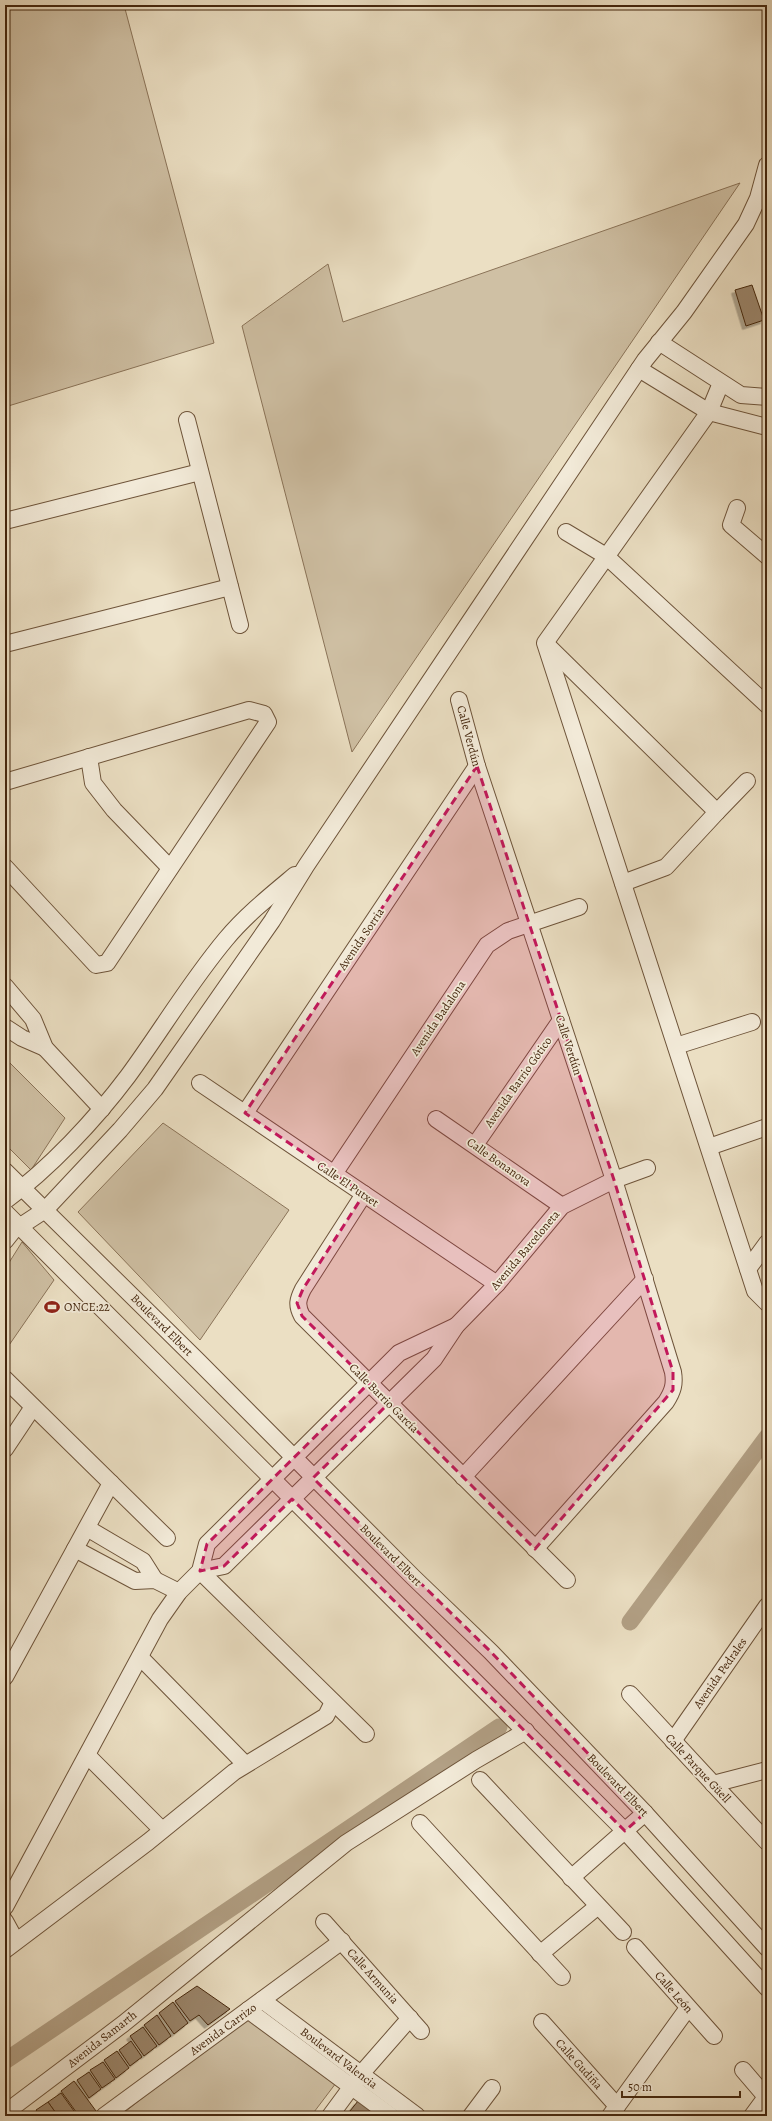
<svg xmlns="http://www.w3.org/2000/svg" width="772" height="2121" viewBox="0 0 772 2121" font-family="Alegreya,serif">
<style>
.green{fill:#cfc0a4;stroke:#8a7358}
.lines{fill:none;stroke-linecap:round;stroke-linejoin:round}
.canal{stroke:#b2a085;stroke-width:17}
.building{fill:#9b866c;stroke:#44260d;filter:url(#shadow)}
.minor-casing{stroke:#6e543a;stroke-width:18}
.minor{stroke:#f2ead8;stroke-width:16}
.marked{fill:#c2185b;fill-opacity:0.2;stroke:#c2185b;stroke-width:3;stroke-dasharray:8 5;stroke-linejoin:round}
.labels{text-anchor:middle;dominant-baseline:central;stroke-width:3.5;stroke-linejoin:round;paint-order:stroke}
.street-label{font-size:12px;fill:#44260d;stroke:#f2ead8}
.poi-label{font-size:12px;fill:#44260d;stroke:#f2ead8;text-anchor:start}
</style>
<defs>
<filter id="shadow"><feDropShadow dx="-3.5" dy="3.5" stdDeviation="0" flood-color="#0004"/></filter>
</defs>
<rect width="100%" height="100%" fill="#ebdfc3"/>
<filter id="stains"><feTurbulence type="fractalNoise" baseFrequency=".005" numOctaves="4"/><feColorMatrix values="0 0 0 0 .2 0 0 0 0 .09 0 0 0 0 .02 0 0 0 .5 -.17"/></filter>
<radialGradient id="worn" r=".72"><stop offset=".6" stop-color="#630" stop-opacity="0"/><stop offset="1" stop-color="#630" stop-opacity=".3"/></radialGradient>
<!-- green -->
<g class="green">
<path d="M5,5H124L214,343L5,407Z"/>
<path d="M740,183L352,752L242,326L328,264L343,322Z"/>
<path d="M5,1058L65,1118L31,1170L5,1144Z"/>
<path d="M163,1123L289,1210L200,1340L78,1212Z"/>
<path d="M22,1242L54,1280L5,1351V1269Z"/>
<path d="M246,2014L336,2083L311,2116H120Z"/>
</g>
<g class="lines">
<!-- canal -->
<g class="canal">
<path d="M630,1622L767,1437"/>
<path d="M5,2061L499,1727"/>
</g>
</g>
<!-- building -->
<g class="building">
<path d="M752,285L764,320L746,326L735,290Z"/>
<path d="M197,1986L230,2009L208,2025L199,2015L190,2021L175,2001Z"/>
<path d="M173,2002L188,2023L174,2034L159,2013Z"/>
<path d="M157,2015L171,2036L159,2045L144,2025Z"/>
<path d="M143,2027L157,2046L144,2056L130,2036Z"/>
<path d="M131,2041L142,2057L130,2066L119,2050Z"/>
<path d="M117,2051L129,2068L116,2078L104,2060Z"/>
<path d="M103,2062L115,2079L102,2088L90,2070Z"/>
<path d="M89,2072L101,2089L89,2098L77,2080Z"/>
<path d="M74,2081L96,2111L89,2116H79L61,2091Z"/>
<path d="M61,2093L74,2111L67,2116H58L48,2102Z"/>
<path d="M358,2101L378,2116H346Z"/>
<path d="M48,2102L58,2116H41L36,2110Z"/>
</g>
<g class="lines">
<defs>
<g id="minor">
<path d="M659,342L741,395L767,397"/>
<path d="M639,369L709,412L763,426L767,425"/>
<path d="M721,383L709,412L545,643L755,1291L767,1303"/>
<path d="M187,420L240,625"/>
<path d="M737,508L731,525L767,556"/>
<path d="M5,521L200,472"/>
<path d="M566,532L606,556L767,705"/>
<path d="M5,644L230,587"/>
<path d="M548,646L717,812L747,781"/>
<path d="M459,700L477,766L614,1180L673,1372C675,1384 673,1391 666,1402L535,1549"/>
<path d="M89,757L93,783L114,810L170,868"/>
<path d="M5,782L249,710L264,714L268,722L107,963L96,965L5,867"/>
<path d="M623,883L666,867L717,812"/>
<path d="M5,986L33,1019L45,1048L102,1109"/>
<path d="M5,1027L22,1038L45,1048"/>
<path d="M676,1046L752,1022"/>
<path d="M200,1083L497,1284"/>
<path d="M245,1113L477,766"/>
<path d="M436,1119L562,1206"/>
<path d="M475,1145L561,1020"/>
<path d="M709,1147L767,1127"/>
<path d="M5,1171L198,1361L413,1577L491,1652L645,1813L767,1948"/>
<path d="M334,1174L487,945L508,931L579,907"/>
<path d="M364,1194L303,1289C298,1299 296,1305 302,1316L567,1580"/>
<path d="M5,1201C49,1169 95,1120 128,1076C161,1031 190,982 226,939C246,915 271,895 295,875"/>
<path d="M5,1212L625,1831L767,1988"/>
<path d="M5,1241L13,1231L45,1210L120,1130L155,1089L272,921L306,866L645,360L684,312L746,224L758,198L767,165"/>
<path d="M748,1269L767,1243"/>
<path d="M5,1379L167,1538"/>
<path d="M5,1449L33,1407"/>
<path d="M463,1477L645,1279"/>
<path d="M87,1528L143,1561L155,1580"/>
<path d="M75,1549L135,1581L155,1580L179,1592"/>
<path d="M200,1571L224,1566L434,1359L456,1326L497,1284L562,1206L614,1180L647,1168"/>
<path d="M200,1571L366,1734"/>
<path d="M140,1657L245,1764"/>
<path d="M5,1677L111,1483"/>
<path d="M630,1694L767,1842"/>
<path d="M673,1741L767,1606"/>
<path d="M88,1756L162,1830"/>
<path d="M480,1780L623,1932"/>
<path d="M713,1784L767,1770"/>
<path d="M420,1823L562,1977"/>
<path d="M571,1878L645,1813"/>
<path d="M5,1907L160,1619L179,1592L200,1571L207,1544L399,1353L456,1326"/>
<path d="M5,1921L16,1941"/>
<path d="M324,1922L421,2031"/>
<path d="M635,1947L714,2036"/>
<path d="M5,1950L148,1842L234,1772L326,1716L333,1702"/>
<path d="M540,1954L598,1906"/>
<path d="M262,2000L417,2116"/>
<path d="M248,2010L391,2116"/>
<path d="M542,2022L617,2106"/>
<path d="M743,2070L767,2098"/>
<path d="M5,2113L123,2024L346,1843L476,1760L526,1731"/>
<path d="M104,2116L342,1941"/>
<path d="M330,2116L361,2074L410,2018"/>
<path d="M471,2116L492,2088"/>
<path d="M610,2116L688,2008"/>
<path d="M752,2116L766,2097"/>
</g>
</defs>
<!-- minor casing -->
<use href="#minor" class="minor-casing"/>
<!-- minor -->
<use href="#minor" class="minor"/>
</g>
<!-- marked area -->
<path class="marked" d="M477,766L614,1180L673,1372V1390L535,1549L389,1403L313,1478L491,1652L645,1813L625,1831L292,1499L224,1566L200,1571L207,1544L369,1383L302,1316L297,1303L303,1289L364,1194L245,1113Z"/>
<!-- icons -->
<defs>
<symbol id="stadium-bare" viewBox="-9 -9 18 18"><path d="M0-5a6.5 5 0 1 0 0 10a6.5 5 0 1 0 0-10ZM-3.5-1.8h7v3.6h-7Z" fill="#8f2418" stroke="#f2ead8" stroke-width="2.5" paint-order="stroke"/></symbol>
</defs>
<g fill-rule="evenodd">
<use href="#stadium-bare" x="41" y="1296" width="22" height="22"/>
</g>
<g class="labels">
<!-- street labels -->
<g class="street-label">
<text transform="translate(469 736) rotate(75)">Calle Verdún</text>
<text transform="translate(361 939) rotate(-56)">Avenida Sorria</text>
<text transform="translate(438 1018) rotate(-56)">Avenida Badalona</text>
<text transform="translate(569 1045) rotate(72)">Calle Verdún</text>
<text transform="translate(518 1082) rotate(-55)">Avenida Barrio Gótico</text>
<text transform="translate(499 1162) rotate(35)">Calle Bonanova</text>
<text transform="translate(348 1184) rotate(34)">Calle El Putxet</text>
<text transform="translate(525 1250) rotate(-50)">Avenida Barceloneta</text>
<text transform="translate(162 1325) rotate(45)">Boulevard Elbert</text>
<text transform="translate(384 1398) rotate(45)">Calle Barrio García</text>
<text transform="translate(391 1555) rotate(45)">Boulevard Elbert</text>
<text transform="translate(720 1673) rotate(-55)">Avenida Pedrales</text>
<text transform="translate(698 1768) rotate(47)">Calle Parque Güell</text>
<text transform="translate(618 1785) rotate(46)">Boulevard Elbert</text>
<text transform="translate(373 1976) rotate(48)">Calle Armunia</text>
<text transform="translate(674 1992) rotate(49)">Calle León</text>
<text transform="translate(223 2029) rotate(-36)">Avenida Carrizo</text>
<text transform="translate(102 2039) rotate(-38)">Avenida Samarth</text>
<text transform="translate(339 2058) rotate(37)">Boulevard Valencia</text>
<text transform="translate(579 2064) rotate(48)">Calle Gudiña</text>
</g>
<!-- poi labels -->
<g class="poi-label">
<text x="64" y="1307">ONCE:22</text>
</g>
</g>
<!-- margin -->
<rect width="772" height="2121" fill="none" stroke="#ebdfc3" stroke-width="20"/>
<rect x="6" y="6" width="760" height="2109" fill="none" stroke="#44260d" stroke-width="2"/>
<rect x="10" y="10" width="752" height="2101" fill="none" stroke="#44260d"/>
<!-- scale -->
<path d="M622 2091v6h118v-6" fill="none" stroke="#44260d" stroke-width="2"/>
<text x="628" y="2091" font-size="12" fill="#44260d" stroke="#f2ead8" stroke-width="3" paint-order="stroke">50 m</text>
<rect width="100%" height="100%" filter="url(#stains)"/>
<rect width="100%" height="100%" fill="url(#worn)"/>
</svg>
